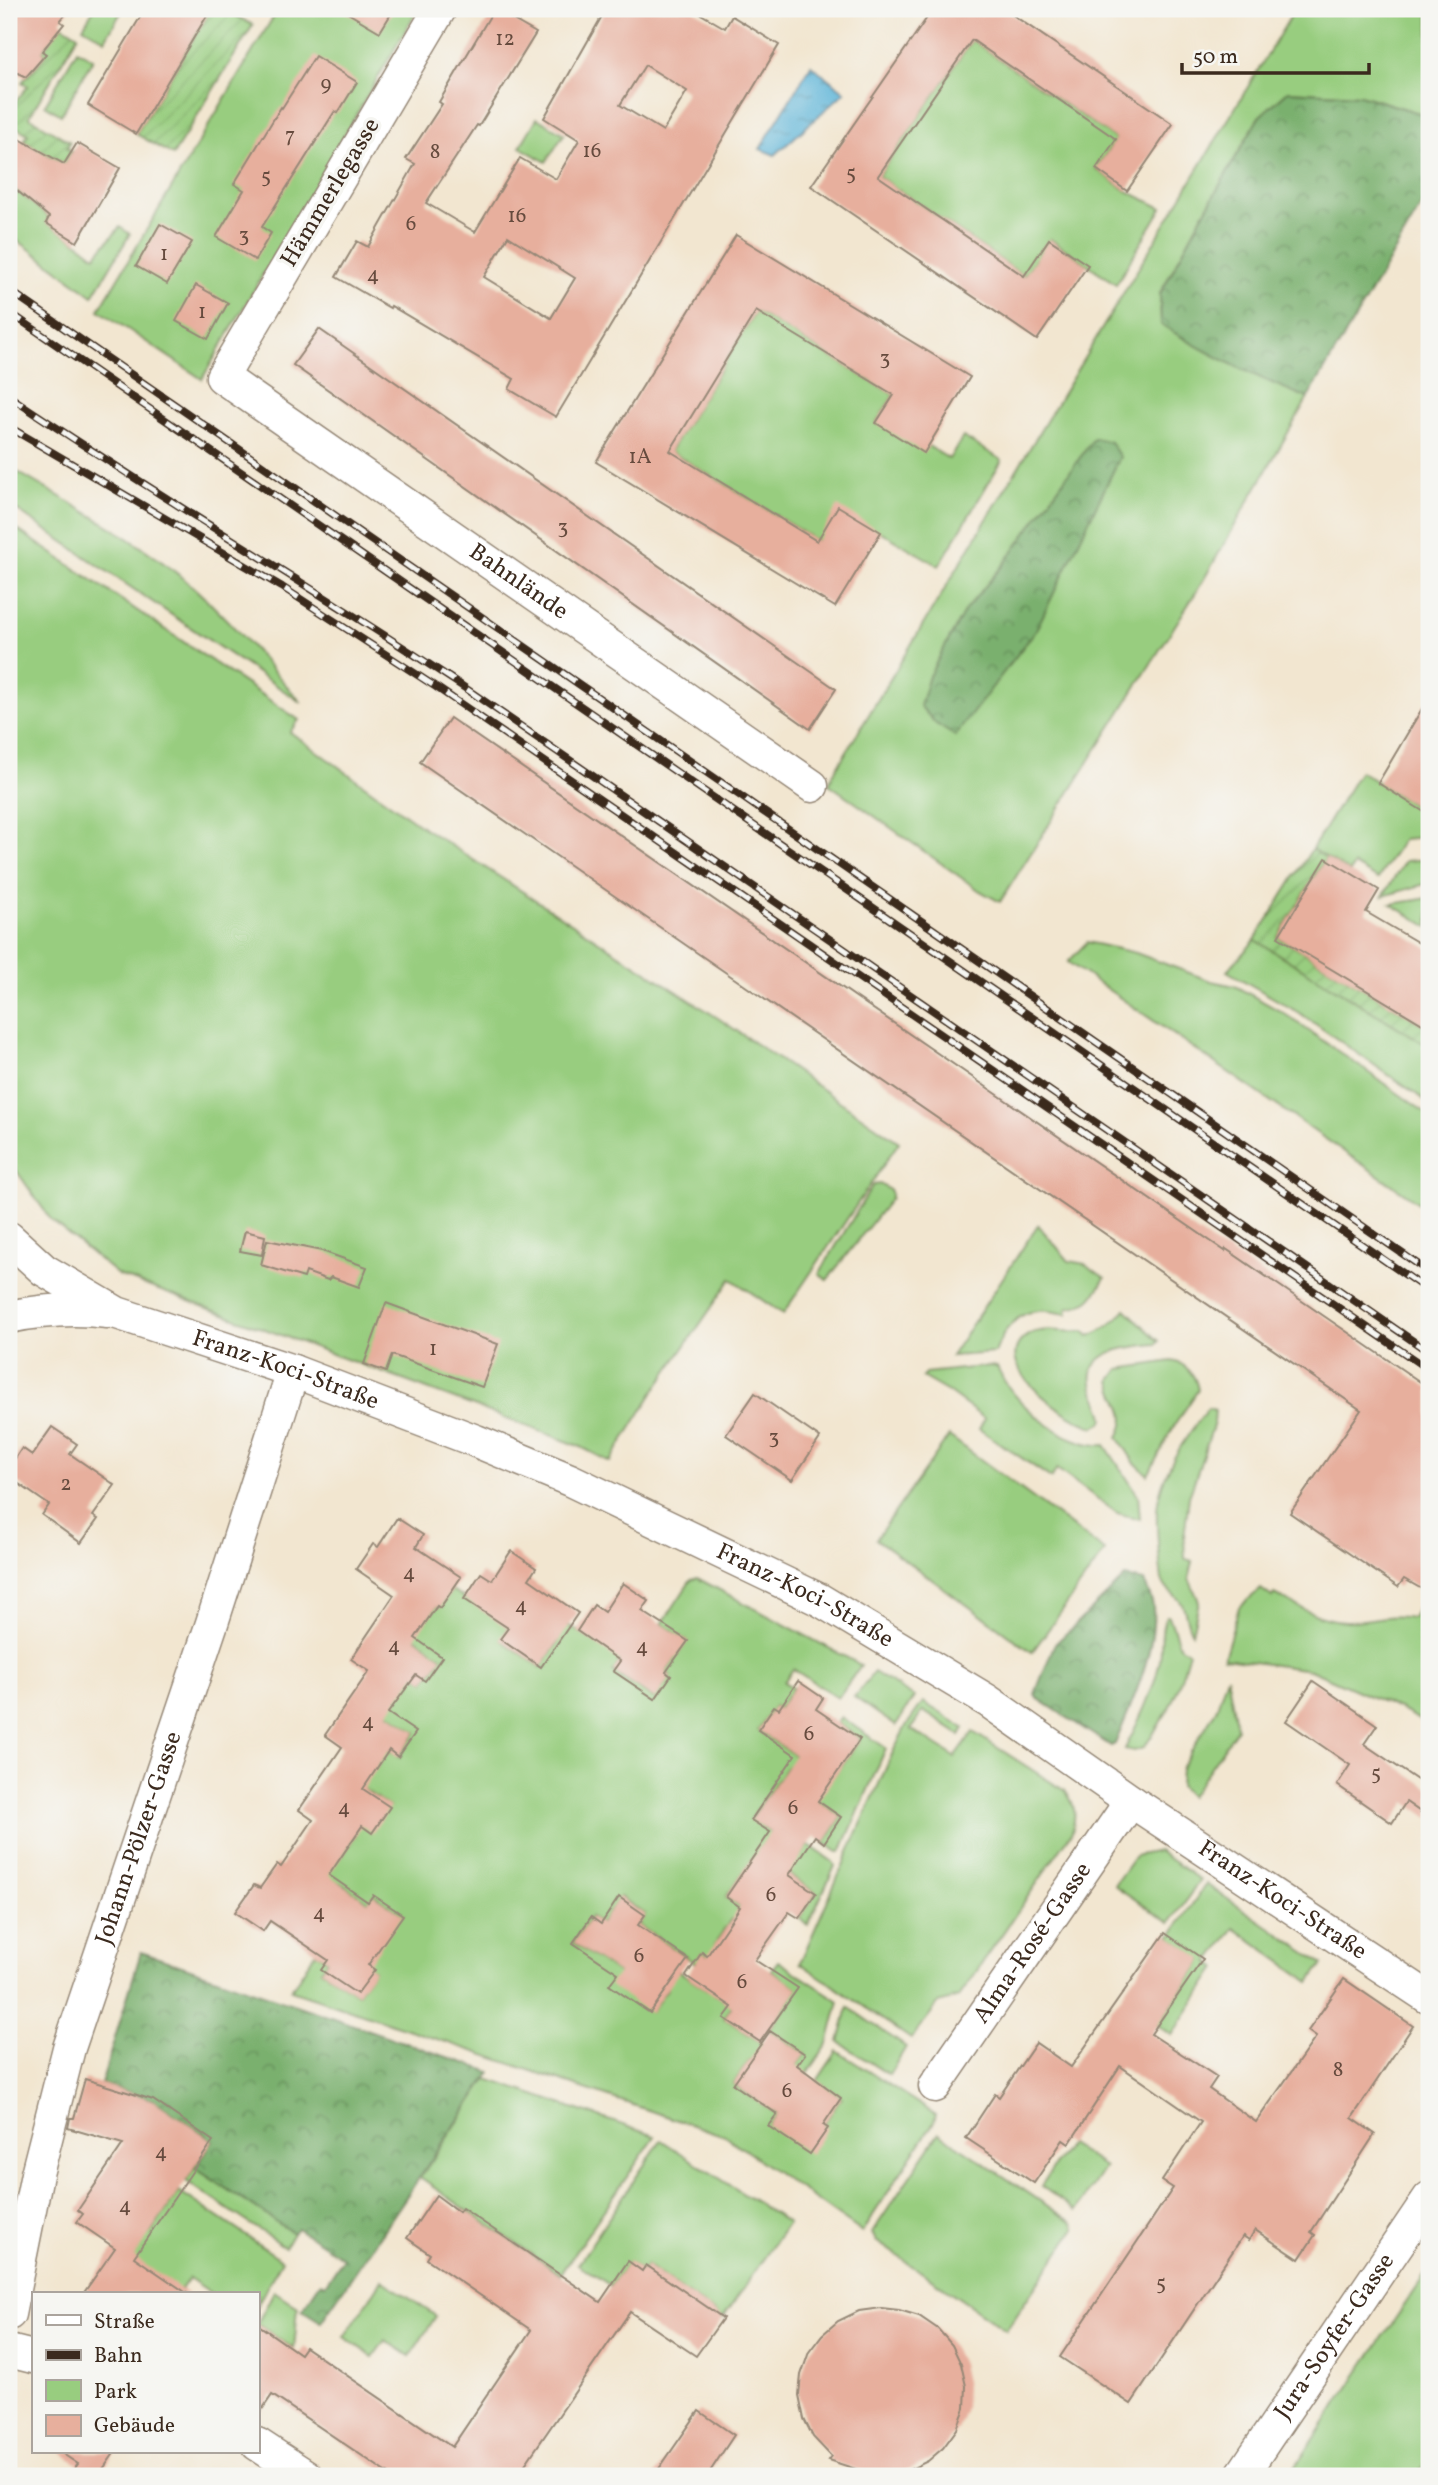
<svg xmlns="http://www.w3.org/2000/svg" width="1438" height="2485" viewBox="0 0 1438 2485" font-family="Vollkorn,serif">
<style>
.green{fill:#98cd7f;stroke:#6a7c4e;stroke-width:2}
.forest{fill:url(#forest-crowns);stroke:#5a6d46;stroke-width:2}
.garden{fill:url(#garden-furrows);stroke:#6a7c4e;stroke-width:2}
.water{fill:url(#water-ripples);stroke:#4b6f7b;stroke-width:2}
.building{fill:#e7af9d;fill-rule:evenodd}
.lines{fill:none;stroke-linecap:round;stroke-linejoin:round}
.minor-casing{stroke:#968877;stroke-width:35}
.minor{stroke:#fff;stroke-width:32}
.rail-casing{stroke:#3b2a1e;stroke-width:8}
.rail{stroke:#f6f6f2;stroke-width:5;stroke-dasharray:16;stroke-linecap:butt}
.labels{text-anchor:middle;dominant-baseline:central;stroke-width:7;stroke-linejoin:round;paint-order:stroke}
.number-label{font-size:21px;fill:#664b3e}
.street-label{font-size:24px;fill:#3b2a1e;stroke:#f6f6f2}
</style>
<defs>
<pattern id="forest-crowns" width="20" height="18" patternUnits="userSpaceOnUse" patternTransform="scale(1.75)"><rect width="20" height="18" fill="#7ab06e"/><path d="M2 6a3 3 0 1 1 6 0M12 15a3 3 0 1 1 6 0" fill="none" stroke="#658f5a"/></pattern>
<pattern id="garden-furrows" width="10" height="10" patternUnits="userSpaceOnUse" patternTransform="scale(1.75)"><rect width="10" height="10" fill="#98cd7f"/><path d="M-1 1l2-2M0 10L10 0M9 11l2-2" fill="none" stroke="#84b06d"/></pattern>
<pattern id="water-ripples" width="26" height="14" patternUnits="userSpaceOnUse" patternTransform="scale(1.75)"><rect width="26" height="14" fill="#5bb4d8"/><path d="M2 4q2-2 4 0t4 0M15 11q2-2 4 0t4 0" fill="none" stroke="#4c93af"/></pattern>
</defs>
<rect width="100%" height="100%" fill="#f6f6f2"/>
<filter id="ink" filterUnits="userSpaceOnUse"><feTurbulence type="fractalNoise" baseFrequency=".0143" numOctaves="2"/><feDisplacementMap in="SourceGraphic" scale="14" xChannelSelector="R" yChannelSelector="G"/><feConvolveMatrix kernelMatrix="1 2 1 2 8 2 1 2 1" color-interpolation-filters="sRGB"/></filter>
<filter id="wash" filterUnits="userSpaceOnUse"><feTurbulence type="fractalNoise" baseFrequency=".00686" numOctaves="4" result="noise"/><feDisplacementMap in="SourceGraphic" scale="28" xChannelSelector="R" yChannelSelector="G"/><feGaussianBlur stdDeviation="1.57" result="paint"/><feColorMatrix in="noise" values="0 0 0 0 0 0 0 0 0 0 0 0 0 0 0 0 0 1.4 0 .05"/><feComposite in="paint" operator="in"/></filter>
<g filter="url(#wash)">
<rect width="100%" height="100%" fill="#f2e6d0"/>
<!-- green -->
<g class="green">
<path d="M94,9H123L105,40L83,27Z"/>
<path d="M278,9H418L202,379L99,310Z"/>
<path d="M1295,9H1429V116L1360,95L1288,91L1259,117L1201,218L1160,293L1161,324C1207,355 1258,378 1308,398L1200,586L1000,902L980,891L829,784L833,774Z"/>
<path d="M972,40L1116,139L1096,169L1127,191L1162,208L1116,284L1050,239L1024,276L878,176Z"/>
<path d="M77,50L93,59L61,115L45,105Z"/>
<path d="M537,118L564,134L546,162L520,147Z"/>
<path d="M9,184L49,217L47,223L77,242L95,256L120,227L130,234L93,296L9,234Z"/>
<path d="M756,311L894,395L876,423L928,446L949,459L963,437L1002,460L939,566L881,532L817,541L670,451Z"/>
<path d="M9,467C68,502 131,535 184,579C227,616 264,661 302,703L9,505Z"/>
<path d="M9,524L299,720L290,732L424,828L718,1018L899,1142L783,1314L731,1279L653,1393L610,1462L579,1446L476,1407L118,1275L51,1220L9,1160Z"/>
<path d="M1360,771L1426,813L1429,808V831L1425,837L1403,839L1378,879L1354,865L1350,872L1312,849Z"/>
<path d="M1429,859V883L1383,896L1405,861Z"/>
<path d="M1429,898V927L1391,904Z"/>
<path d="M1255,940L1429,1046V1103L1301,1014L1227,971Z"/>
<path d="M1087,942L1136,953L1211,981L1235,986L1282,1012L1429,1115V1210L1068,962Z"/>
<path d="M880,1184L891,1191V1198L827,1280L819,1274L873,1185Z"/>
<path d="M1038,1225L1069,1261L1085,1264L1105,1278C1093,1297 1091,1304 1067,1308L1068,1314C1058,1313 1049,1310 1039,1311C1015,1312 1002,1333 995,1353L951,1356Z"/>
<path d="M1125,1309L1159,1341L1157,1344C1132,1347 1082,1348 1093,1388C1096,1399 1103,1407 1104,1419L1102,1423L1094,1427C1068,1420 981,1361 1030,1334C1044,1326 1067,1334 1084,1331L1089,1336C1104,1331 1115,1322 1125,1309Z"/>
<path d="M1172,1361C1186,1363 1196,1376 1198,1390L1174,1426L1148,1475L1134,1462L1118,1437C1133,1411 1115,1403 1111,1380L1119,1369Z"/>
<path d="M990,1366L997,1367C1011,1402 1066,1448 1105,1445L1138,1495L1140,1519L1117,1513L1057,1469L1051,1478L979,1429L985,1419L948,1392L922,1377L925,1373Z"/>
<path d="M1208,1408L1215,1410L1214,1423L1189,1497L1184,1537L1185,1559L1193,1561L1189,1579L1199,1601L1192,1633C1186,1624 1187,1611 1180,1601C1173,1592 1167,1593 1162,1580C1159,1557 1156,1533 1157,1510C1160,1473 1186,1436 1208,1408Z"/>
<path d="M949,1436L1105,1551L1032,1652L876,1539Z"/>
<path d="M697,1578L861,1665L838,1698L793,1669L784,1682L793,1688L779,1709L774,1706L758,1730L799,1758L786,1768L751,1819L771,1833L726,1897L744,1910L736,1922L731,1919L716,1942L711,1958L702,1953L695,1963L638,1925L645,1914L620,1897L601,1924L591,1917L573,1943L618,1973L650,2012L668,1988L674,1968L732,2006L724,2018L771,2049L750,2060L733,2084L777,2114L769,2125H823L841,2098L817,2081L837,2051L936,2115L934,2122L862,2232L725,2136L291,1990L316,1952L328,1960L321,1970L357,1994L374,1970L364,1963L402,1915L374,1895L368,1902L344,1885L322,1874L342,1856L356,1834L352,1831L389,1807L361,1787L383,1759L384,1747L399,1757L416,1732L387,1712L410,1671L425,1681L442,1657L413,1636L437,1606L440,1607L452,1590L509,1627L501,1640L541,1667L557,1644L565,1623L621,1659L613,1672L654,1699L671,1676L666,1672L687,1641L662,1624L691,1580Z"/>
<path d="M1261,1589L1272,1597L1274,1594C1297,1605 1320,1621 1346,1621C1368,1622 1389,1613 1412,1618L1427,1591L1429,1593V1725L1399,1709L1310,1670L1224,1658L1239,1607Z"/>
<path d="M1166,1616H1169L1180,1647L1189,1652L1178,1689L1167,1712L1144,1748L1134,1751L1125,1749C1138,1722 1152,1694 1159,1665C1163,1650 1159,1630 1166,1616Z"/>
<path d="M874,1672L914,1697L896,1726L854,1697Z"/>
<path d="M1227,1676L1237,1729L1190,1797L1180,1786L1181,1768L1216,1710Z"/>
<path d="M923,1702L964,1728L960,1735L923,1711L911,1729L955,1757L973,1732L1065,1791C1076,1804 1076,1816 1072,1832L959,1997L939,2003L911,2039L800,1963L893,1752L906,1726Z"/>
<path d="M841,1717L886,1748L841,1852H838L824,1843L841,1817L814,1798L840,1768L860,1739L837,1723Z"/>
<path d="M809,1845L833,1862L835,1866L808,1925L799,1918L816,1893L787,1873Z"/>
<path d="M1158,1851L1200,1880L1170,1923L1114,1885L1135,1856Z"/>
<path d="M1206,1884L1323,1964L1310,1982L1234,1928L1209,1962L1217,1968L1172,2035L1127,2003L1164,2015L1202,1960L1170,1937Z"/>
<path d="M778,1961L839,2001L828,2044L807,2074L796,2066L805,2054L769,2030L797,1988L771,1970Z"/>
<path d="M848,2007L906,2047L889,2075L839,2042Z"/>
<path d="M487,2079L655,2136L560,2274L420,2178Z"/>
<path d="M939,2133L1073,2223L1075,2228L1006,2330L876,2241L872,2233Z"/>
<path d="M661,2140L788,2223L723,2318L646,2265L642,2271L628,2262L611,2286L578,2264Z"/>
<path d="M1069,2144L1105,2167L1076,2211L1041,2186Z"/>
<path d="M195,2168L293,2233L285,2247L186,2181Z"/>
<path d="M179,2191L282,2260L257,2305V2294H213L189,2278L179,2292L125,2255L152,2231Z"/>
<path d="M1429,2269V2463L1426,2461L1416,2476H1289Z"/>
<path d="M382,2280L436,2316L410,2356L385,2340L373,2357L344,2337Z"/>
<path d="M274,2291L298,2307L294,2349L257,2324Z"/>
</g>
<!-- forest -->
<g class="forest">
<path d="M1288,91L1360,95L1429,116V193L1308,398C1258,378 1207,355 1161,324L1160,294L1201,218L1259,117Z"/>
<path d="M1094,438L1110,442L1120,457L1036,630L955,736L936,724L920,706L929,676L965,610L1004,564Z"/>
<path d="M1125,1577L1144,1581C1147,1589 1152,1598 1153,1607C1157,1650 1131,1705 1115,1744L1111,1746L1037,1698L1035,1694L1054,1645Z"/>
<path d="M141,1952L491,2072L321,2322L302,2310L320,2283L325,2285L343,2258L297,2228L293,2233L195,2168L213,2141L153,2100L101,2084Z"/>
</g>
<!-- garden -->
<g class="garden">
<path d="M211,9H224L253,25L173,155L136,134Z"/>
<path d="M62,25L78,35L29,117L70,142L67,148L72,151L64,164L24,141L28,134L9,123V110L28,86L22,82L46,54L42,51Z"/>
<path d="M1312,849L1326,858L1278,937L1429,1028V1046L1255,940Z"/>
</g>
<!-- water -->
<path class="water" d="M811,65L845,92L775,155L760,149Z"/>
<g id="blocks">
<!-- building -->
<g class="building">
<path d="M9,9H70L60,21L64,24L42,51L46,54L26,77L9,69Z"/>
<path d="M145,9H211L136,134L88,105Z"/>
<path d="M341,9H394L380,32Z"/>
<path d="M494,9L536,33L479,126L477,125L426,203L475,232L520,158L556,179L579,140L544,118L606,9H692L725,28L732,16L779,45L556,417L509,389L514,379L391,306L390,308L336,277L357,241L368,247L415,164L406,159L442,104L439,102ZM645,65L687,91L663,131L620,105ZM508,236L575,278L551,318L484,277Z"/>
<path d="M933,9H1004L1173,124L1127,191L1096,169L1116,139L972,40L878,176L1024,276L1049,239L1088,265L1037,340L811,186Z"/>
<path d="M315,56L357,82L338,113L335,111L262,227L271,233L255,260L216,237L244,190L234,184L281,107L282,108Z"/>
<path d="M9,133L64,164L77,143L120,168L77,242L46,223L49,217L9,184Z"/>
<path d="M160,224L192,242L167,284L136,266Z"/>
<path d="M736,235L970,377L924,453L876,423L894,395L756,311L670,451L817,541L838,506L881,532L835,607L596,462Z"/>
<path d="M196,285L228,303L208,339L176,321Z"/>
<path d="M319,329L836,689L810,729L293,365Z"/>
<path d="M1429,697V815L1378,783Z"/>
<path d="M450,718L1225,1251L1226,1249L1429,1388V1593L1404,1579L1398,1587L1290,1513L1361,1410L420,762Z"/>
<path d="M1326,858L1379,890L1366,912L1429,949V1028L1278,937Z"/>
<path d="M245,1231L265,1236L262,1255L240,1251Z"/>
<path d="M267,1240L322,1251L367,1267L359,1287L331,1277L328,1280L306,1272L304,1278L261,1265Z"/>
<path d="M386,1303L498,1344L482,1387L392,1355L386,1372L364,1364Z"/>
<path d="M755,1393L820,1438L792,1480L726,1435Z"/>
<path d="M52,1427L77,1444L70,1454L115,1485L93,1516L98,1519L81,1543L42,1515L49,1505L9,1477V1468L22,1448L32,1455Z"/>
<path d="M397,1518L423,1535L416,1547L461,1577L440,1608L437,1606L415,1638L442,1657L425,1681L416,1675L388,1713L416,1732L398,1757L389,1750L363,1789L390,1807L372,1833L362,1826L329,1875L368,1902L373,1895L403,1915L368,1965L375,1970L357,1994L321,1970L328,1960L270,1921L263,1931L235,1912L254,1885L260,1888L277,1864L281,1867L313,1820L299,1810L342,1747L325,1735L369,1671L351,1659L394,1595L356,1569L373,1544L378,1547Z"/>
<path d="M511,1551L536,1568L529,1579L578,1613L541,1667L500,1639L508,1628L464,1599L481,1573L492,1580Z"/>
<path d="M623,1583L649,1601L642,1611L688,1641L666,1672L671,1676L655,1699L613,1671L620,1661L577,1631L594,1605L604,1612Z"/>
<path d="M798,1681L823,1698L816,1709L860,1739L818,1801L841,1817L824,1843L815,1836L789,1875L816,1893L799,1918L789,1912L755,1960L798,1988L760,2042L724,2018L732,2007L686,1976L702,1952L707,1956L740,1907L726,1897L770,1832L751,1820L795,1755L758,1730L774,1706L779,1709Z"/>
<path d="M1313,1681L1377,1725L1364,1744L1429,1788V1818L1406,1802L1392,1823L1337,1785L1350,1765L1286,1721Z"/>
<path d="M619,1897L645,1915L638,1925L688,1959L650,2013L609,1985L618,1973L573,1943L591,1917L601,1924Z"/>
<path d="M1165,1933L1203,1959L1151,2034L1217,2077L1209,2089L1256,2122L1316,2037L1308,2031L1344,1979L1413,2026L1352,2118L1375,2134L1311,2232L1315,2235L1299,2259L1255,2230L1249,2240L1243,2236L1131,2404L1060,2357L1173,2188L1162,2181L1201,2122L1120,2066L1069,2144L1063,2140L1034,2183L966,2138L995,2094L999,2097L1036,2043L1071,2067Z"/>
<path d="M770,2031L805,2054L797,2065L841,2098L823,2125L828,2128L810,2154L768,2126L777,2114L733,2084Z"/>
<path d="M85,2079L153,2100L213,2141L134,2257L188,2294H83L115,2248L77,2222L83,2214L78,2210L123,2144L68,2128L70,2118H74Z"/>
<path d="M436,2195L459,2212L462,2208L600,2302L628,2261L642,2271L646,2265L723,2318L696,2356L630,2312L517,2476H392L272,2395L257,2417V2324L300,2354L305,2347L452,2447L531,2330L427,2259L430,2254L407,2238Z"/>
<path d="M881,2308L899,2310L919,2316L938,2329L952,2345L961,2364L966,2386L965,2408L957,2429L943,2448L928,2461L909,2470L887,2474L865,2472L828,2460L831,2456L813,2437L804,2419L799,2395L801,2375L809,2352L822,2335L838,2321L859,2311Z"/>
<path d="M699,2411L734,2435L707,2476H654Z"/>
<path d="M60,2452H115L98,2476H69L78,2464Z"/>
</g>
</g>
</g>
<g filter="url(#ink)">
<use href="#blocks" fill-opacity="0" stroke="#968877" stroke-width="2"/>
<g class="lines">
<defs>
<g id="minor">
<path id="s1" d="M440,9L222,377L812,786"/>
<path id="s2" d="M9,1238L44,1270L117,1313L293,1371L476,1441L570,1480L820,1600L988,1701L1131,1801L1429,1998"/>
<path d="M9,1317C43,1310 73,1308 108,1312"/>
<path id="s3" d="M935,2086L1131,1801"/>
<path id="s4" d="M9,2314L37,2174L69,2048L212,1623L293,1371"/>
<path d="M9,2351L33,2357"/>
<path d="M257,2444L306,2476"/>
<path id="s5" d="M1241,2476L1429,2198"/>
</g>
</defs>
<!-- minor casing -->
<use href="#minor" class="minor-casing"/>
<!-- minor -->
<use href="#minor" class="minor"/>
<defs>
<g id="rail">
<path d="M9,290L1429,1272"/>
<path d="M9,312L1429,1291"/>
<path d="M9,396C160,498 317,589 468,690L1429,1352"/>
<path d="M9,427L282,587L436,687L1429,1370"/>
</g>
</defs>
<!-- rail casing -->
<use href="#rail" class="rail-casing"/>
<!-- rail -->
<use href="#rail" class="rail"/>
</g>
</g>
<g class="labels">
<!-- number labels -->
<g class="number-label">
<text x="505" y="39">12</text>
<text x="326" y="84">9</text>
<text x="290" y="136">7</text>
<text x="592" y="151">16</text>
<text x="435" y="152">8</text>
<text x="851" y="173">5</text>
<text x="266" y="176">5</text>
<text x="517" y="216">16</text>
<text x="411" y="224">6</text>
<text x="244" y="235">3</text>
<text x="164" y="254">1</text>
<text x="373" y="275">4</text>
<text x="202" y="312">1</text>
<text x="885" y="358">3</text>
<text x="640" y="457">1A</text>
<text x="563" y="527">3</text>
<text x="433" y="1349">1</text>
<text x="774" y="1437">3</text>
<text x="66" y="1484">2</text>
<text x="409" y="1573">4</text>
<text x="521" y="1606">4</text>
<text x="394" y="1646">4</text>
<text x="642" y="1647">4</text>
<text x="368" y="1722">4</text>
<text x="809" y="1734">6</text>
<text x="1376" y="1773">5</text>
<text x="344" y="1808">4</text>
<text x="793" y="1808">6</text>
<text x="771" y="1895">6</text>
<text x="319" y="1913">4</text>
<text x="639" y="1956">6</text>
<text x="742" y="1982">6</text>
<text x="1338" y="2070">8</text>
<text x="787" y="2091">6</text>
<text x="161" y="2152">4</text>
<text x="125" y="2206">4</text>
<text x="1161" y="2283">5</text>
</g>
<!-- street labels -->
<g class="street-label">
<text transform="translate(331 193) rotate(-59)">Hämmerlegasse</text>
<text stroke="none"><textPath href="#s1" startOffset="788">Bahnlände</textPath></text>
<text stroke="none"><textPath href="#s2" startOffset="310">Franz-Koci-Straße</textPath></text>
<text stroke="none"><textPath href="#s2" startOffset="877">Franz-Koci-Straße</textPath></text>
<text stroke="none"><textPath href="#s4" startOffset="494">Johann-Pölzer-Gasse</textPath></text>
<text stroke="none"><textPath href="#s2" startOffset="1444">Franz-Koci-Straße</textPath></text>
<text stroke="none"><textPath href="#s3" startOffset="173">Alma-Rosé-Gasse</textPath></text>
<text stroke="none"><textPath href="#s5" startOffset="168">Jura-Soyfer-Gasse</textPath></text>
</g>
</g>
<!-- margin -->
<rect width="1438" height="2485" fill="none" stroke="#f6f6f2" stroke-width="35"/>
<!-- legend -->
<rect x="32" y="2292" width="228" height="161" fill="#f6f6f2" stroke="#aba49d" stroke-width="2"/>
<rect x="46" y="2315" width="35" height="10" fill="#ffffff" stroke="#aba49d" stroke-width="2"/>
<text x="94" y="2328" font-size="21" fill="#3b2a1e">Straße</text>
<rect x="46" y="2350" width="35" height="10" fill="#3b2a1e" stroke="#aba49d" stroke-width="2"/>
<text x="94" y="2362" font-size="21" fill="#3b2a1e">Bahn</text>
<rect x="46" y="2380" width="35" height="21" fill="#98cd7f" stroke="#aba49d" stroke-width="2"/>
<text x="94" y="2398" font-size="21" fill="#3b2a1e">Park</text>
<rect x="46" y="2415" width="35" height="21" fill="#e7af9d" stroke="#aba49d" stroke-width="2"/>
<text x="94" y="2432" font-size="21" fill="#3b2a1e">Gebäude</text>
<!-- scale -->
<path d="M1182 63v10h187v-10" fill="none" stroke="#3b2a1e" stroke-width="3.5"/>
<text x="1193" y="63" font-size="21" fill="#3b2a1e" stroke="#f6f6f2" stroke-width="5" paint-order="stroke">50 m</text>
</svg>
